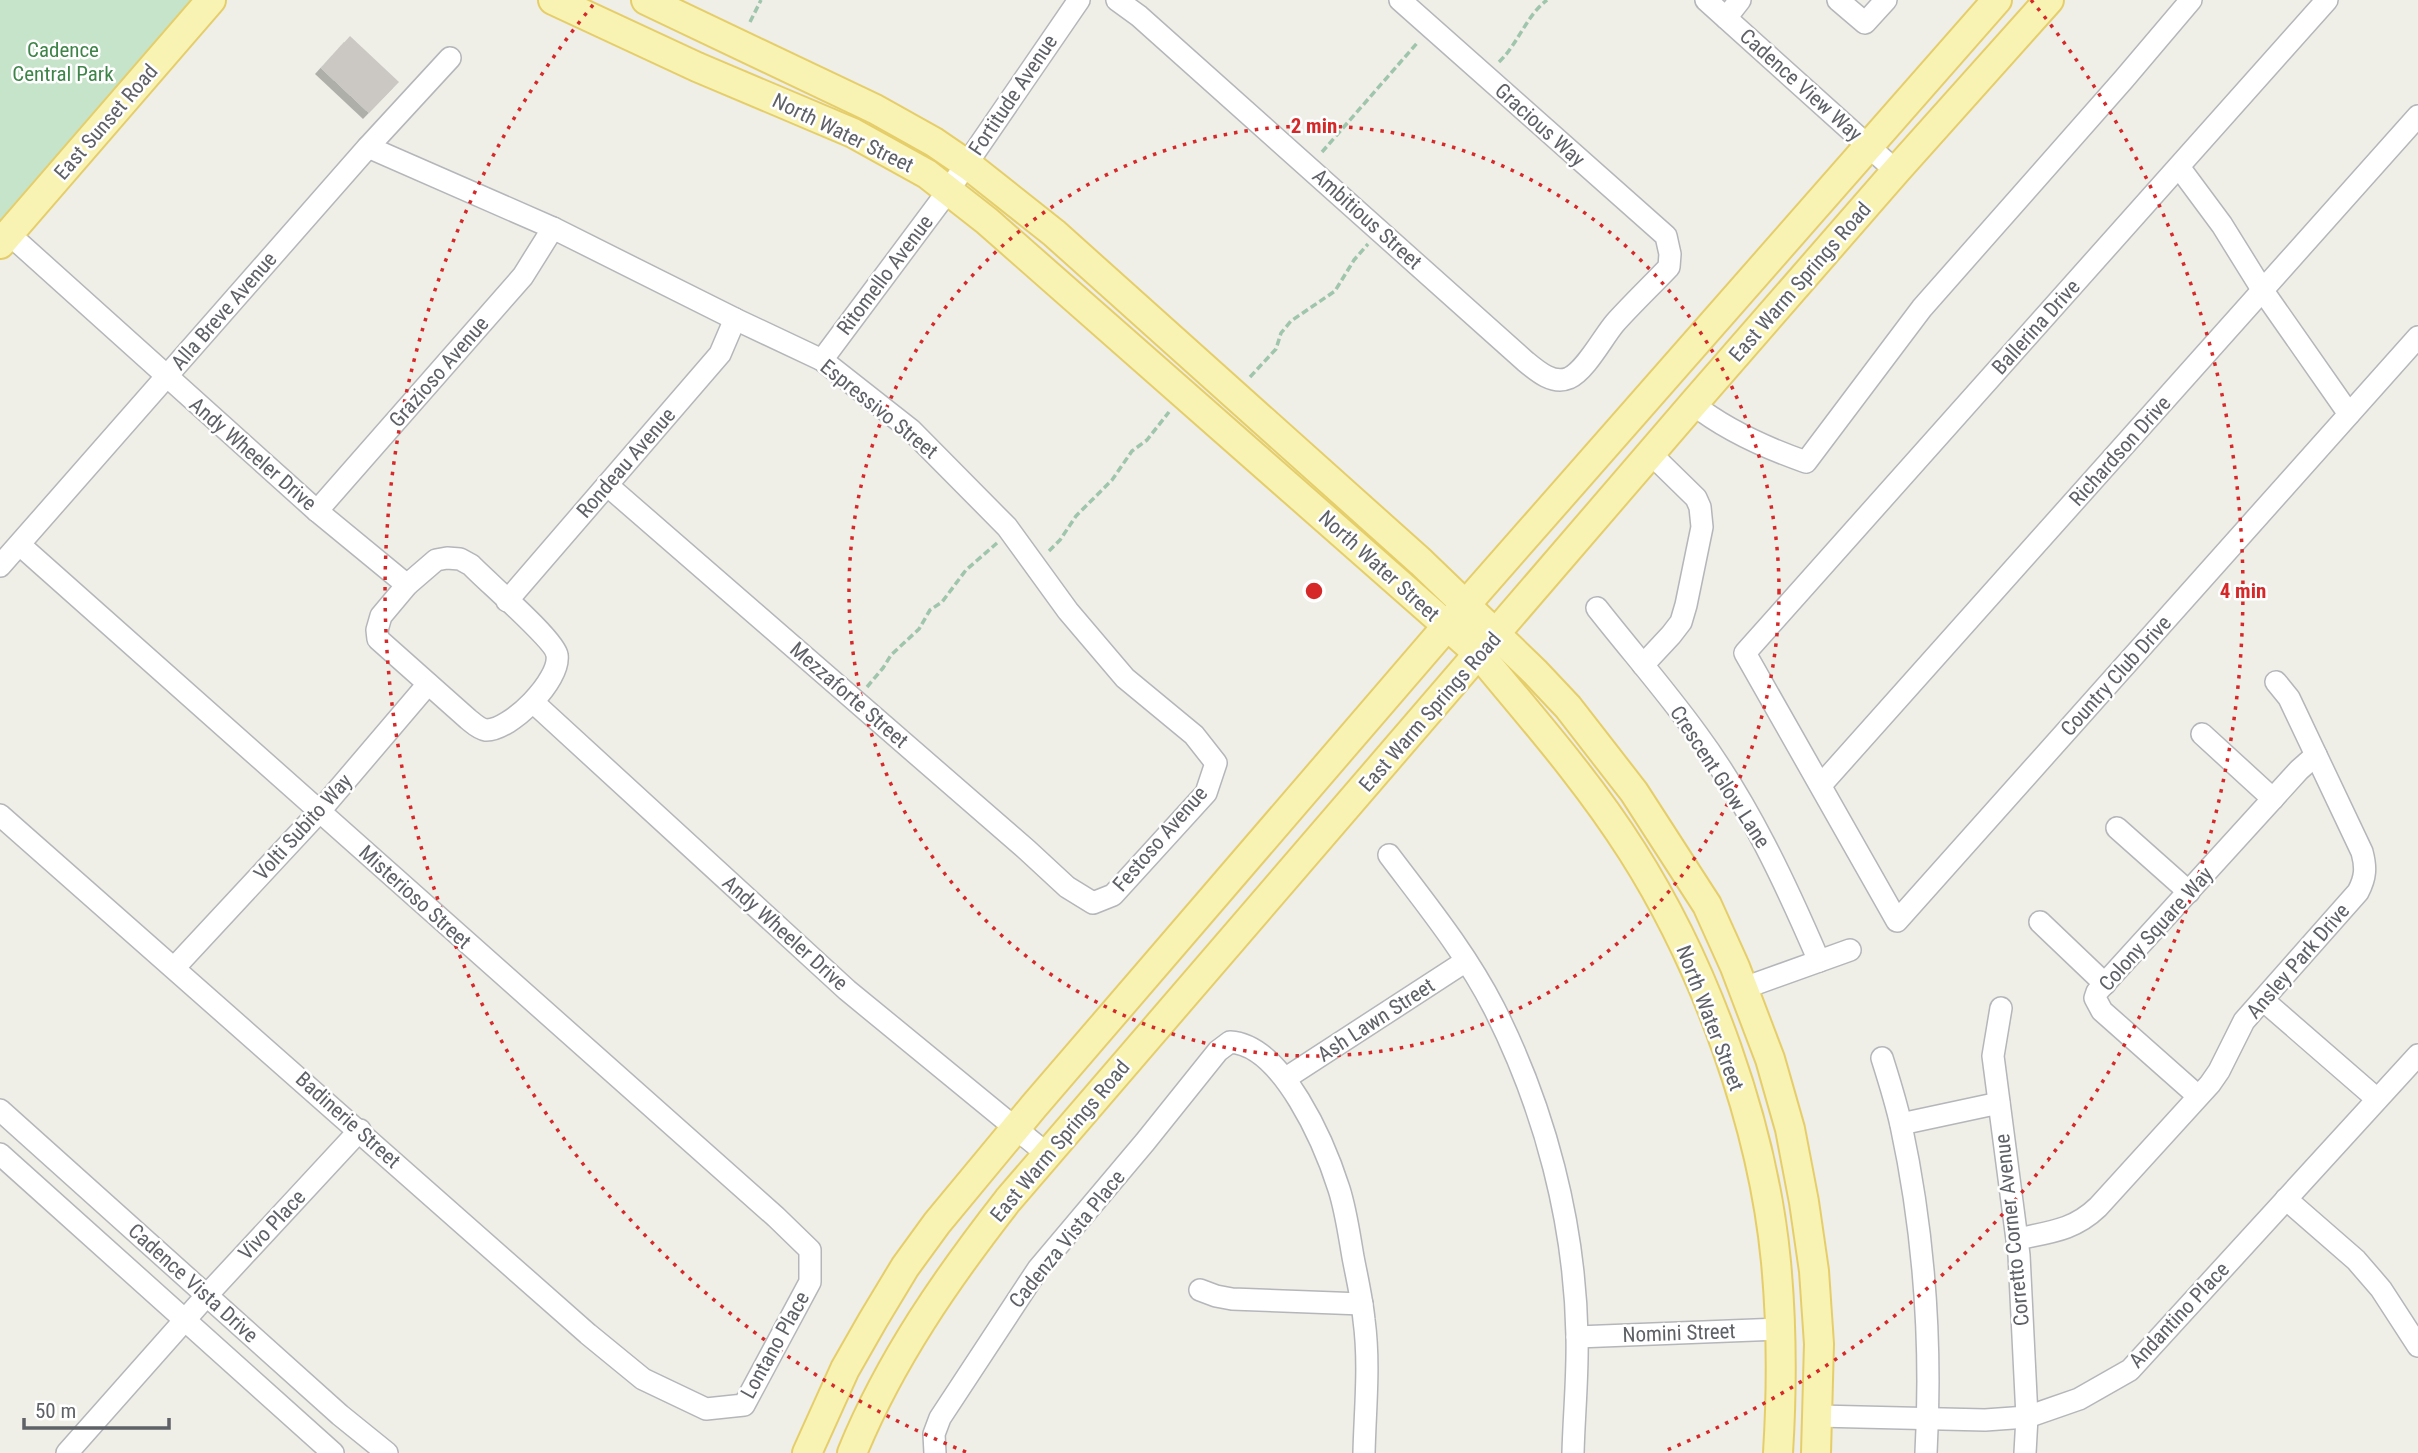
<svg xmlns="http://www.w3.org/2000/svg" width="2418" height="1453" viewBox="0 0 2418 1453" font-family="'Roboto Condensed',sans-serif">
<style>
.green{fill:#c6e4c9}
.building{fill:#cbc8c4;filter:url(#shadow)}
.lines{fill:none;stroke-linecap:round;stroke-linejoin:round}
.minor-casing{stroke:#b4b6ba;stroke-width:24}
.major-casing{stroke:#e5ce6a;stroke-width:32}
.path{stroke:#9fc5ad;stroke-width:3.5;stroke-dasharray:7 3.5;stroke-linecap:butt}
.minor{stroke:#fff;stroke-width:21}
.major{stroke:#f8f3b3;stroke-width:28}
.ring{fill:none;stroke:#d62828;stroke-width:3.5;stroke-dasharray:3.5 7}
.labels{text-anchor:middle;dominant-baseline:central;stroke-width:5;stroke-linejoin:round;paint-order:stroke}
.park-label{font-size:21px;fill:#3e8448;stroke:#fff}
.street-label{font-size:21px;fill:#5e6166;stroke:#fff}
.centre{fill:#d62828;stroke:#fff;stroke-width:3.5}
.ring-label{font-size:21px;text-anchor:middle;font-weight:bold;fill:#d62828;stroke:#fff;stroke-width:5;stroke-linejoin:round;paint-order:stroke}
</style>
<defs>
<filter id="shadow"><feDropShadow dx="-6" dy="6" stdDeviation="0" flood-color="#0004"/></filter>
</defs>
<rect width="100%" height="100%" fill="#efeee7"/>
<!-- green -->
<path class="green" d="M0,0H201L0,225Z"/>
<!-- building -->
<path class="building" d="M350,36L399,82L369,113L321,68Z"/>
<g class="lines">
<defs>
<g id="minor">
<path d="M1117,0L1139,16L1525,361C1537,371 1553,385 1569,378C1586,370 1603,337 1615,323C1632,304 1651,286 1669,267L1670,254L1666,236L1400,0"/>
<path d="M1706,0L1896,171"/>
<path d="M1838,0L1865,23L1886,0"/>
<path d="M2327,0L1745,653L1897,921L2418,337"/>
<path d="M1726,18L1740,0"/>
<path d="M368,147L553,228L735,319L822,360L911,430L1007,527L1068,611L1125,678L1194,735L1216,763L1206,793L1113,895L1093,903L1067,887L1027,850L607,485"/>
<path d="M2179,167L2222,225L2263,291L2349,414"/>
<path d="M9,234L317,511L407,585"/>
<path d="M822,360L948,191L1079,0"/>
<path d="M1693,404C1727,431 1766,448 1806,462L1922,308L2124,79L2191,0"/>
<path d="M317,511L523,276L553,228"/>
<path d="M447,558L460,559L471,565C485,580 555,640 557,655C561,680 510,731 486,730C479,729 473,723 468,719L378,639L377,630L381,616L407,585L436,560Z"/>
<path d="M0,566L368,147L450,58"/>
<path d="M507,601L720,354L735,319"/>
<path d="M1597,608C1630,650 1666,691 1697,734C1748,803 1785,882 1819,961"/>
<path d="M1643,665L1671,635L1681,622L1686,605L1702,527L1700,507L1696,498L1651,454"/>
<path d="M533,702L847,990L1047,1154"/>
<path d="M2202,734L2273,799"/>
<path d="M1821,785L2418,116"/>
<path d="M0,815L588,1334L643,1379L706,1409L744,1405L810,1282V1250L776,1217L20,545"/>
<path d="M2117,828L2189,892"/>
<path d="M1389,855C1426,904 1466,953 1494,1008C1545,1109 1575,1223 1577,1336C1578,1375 1574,1414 1573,1453"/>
<path d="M2040,922L2105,984"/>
<path d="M175,967L319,812L428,684"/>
<path d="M1744,988L1850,950"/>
<path d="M2263,1000L2377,1099"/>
<path d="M2001,1008L1993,1056L2019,1255L2027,1417L2025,1453"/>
<path d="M1882,1058C1889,1080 1896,1102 1901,1125C1924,1232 1932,1344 1926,1453"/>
<path d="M1286,1078L1466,961"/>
<path d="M2198,1096L2102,1011L2095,998L2097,992L2299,770L2316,755"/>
<path d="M0,1110L340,1415L387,1453"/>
<path d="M1901,1124L1999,1103"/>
<path d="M0,1154L333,1453"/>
<path d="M2286,1199L2356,1260L2381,1289L2418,1346"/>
<path d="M2017,1239C2049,1232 2073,1231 2098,1207L2210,1084L2219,1071L2244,1021L2358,892C2366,877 2366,867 2362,852L2289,698L2276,682"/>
<path d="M1200,1290L1216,1296L1232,1299L1362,1304"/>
<path d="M1577,1337L1780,1329"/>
<path d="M1818,1416L1985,1420L2027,1417L2079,1399L2130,1370L2418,1055"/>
<path d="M67,1453L207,1295L360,1130"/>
<path d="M935,1453L934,1434L940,1418L1038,1269L1145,1142L1218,1051L1230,1042C1283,1045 1325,1145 1339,1189C1346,1211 1349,1234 1353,1257C1357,1278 1362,1299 1364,1320C1370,1364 1365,1409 1364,1453"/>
</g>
<g id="major">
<path d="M553,0L697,67L853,133L927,174L987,221L1479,654C1532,718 1587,780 1632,851C1706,967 1763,1125 1776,1262C1782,1326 1782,1389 1778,1453"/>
<path d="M646,0L875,109L934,142L972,168L1054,233L1421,562L1535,672L1568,707L1634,792L1707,905L1735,967L1770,1059L1790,1129L1804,1202L1814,1271L1819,1344L1816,1453"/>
<path d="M0,244L211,0"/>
<path d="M807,1453L845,1369L873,1320L905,1267L937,1223L1034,1106L1447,626L1997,0"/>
<path d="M852,1453C890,1360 947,1278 1008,1200L1693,404L1896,171L2049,0"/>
</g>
</defs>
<!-- minor casing -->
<use href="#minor" class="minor-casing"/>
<!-- major casing -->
<use href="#major" class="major-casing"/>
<!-- path -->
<g class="path">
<path d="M750,22L761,0"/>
<path d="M1499,62C1518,44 1526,16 1547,0"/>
<path d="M1322,152L1418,42"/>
<path d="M1250,377L1276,349L1281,333L1291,321L1335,291L1354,260L1368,244"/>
<path d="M1049,551L1060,540L1076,516L1112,480L1132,451L1147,440L1169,412"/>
<path d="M867,687L883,668L891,655L919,629L930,610L942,602L966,570L997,543"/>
</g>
<!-- minor -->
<use href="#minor" class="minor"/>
<!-- major -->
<use href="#major" class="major"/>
</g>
<!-- distance rings -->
<g class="ring">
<circle cx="1314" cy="591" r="465"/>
<path d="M966 1452A929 929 0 0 1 597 0M2031 0A929 929 0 0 1 1662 1452"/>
</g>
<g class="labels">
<!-- park labels -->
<g class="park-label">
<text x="63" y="50">Cadence<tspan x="63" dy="24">Central Park</tspan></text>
</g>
<!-- street labels -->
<g class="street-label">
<text transform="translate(1801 85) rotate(42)">Cadence View Way</text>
<text transform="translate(1013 95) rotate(-56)">Fortitude Avenue</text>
<text transform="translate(106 122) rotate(-49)">East Sunset Road</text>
<text transform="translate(1540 125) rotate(42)">Gracious Way</text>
<text transform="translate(843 133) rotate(26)">North Water Street</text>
<text transform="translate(1367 219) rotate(42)">Ambitious Street</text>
<text transform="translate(885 275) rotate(-53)">Ritomello Avenue</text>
<text transform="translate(1800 282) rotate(-49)">East Warm Springs Road</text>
<text transform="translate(224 311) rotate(-49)">Alla Breve Avenue</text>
<text transform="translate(2036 327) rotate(-48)">Ballerina Drive</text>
<text transform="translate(439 372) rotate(-49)">Grazioso Avenue</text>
<text transform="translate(879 409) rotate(39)">Espressivo Street</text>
<text transform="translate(2120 451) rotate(-48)">Richardson Drive</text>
<text transform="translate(253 454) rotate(41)">Andy Wheeler Drive</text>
<text transform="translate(626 463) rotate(-49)">Rondeau Avenue</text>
<text transform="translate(1379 566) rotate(42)">North Water Street</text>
<text transform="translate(2116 676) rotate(-48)">Country Club Drive</text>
<text transform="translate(849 695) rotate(41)">Mezzaforte Street</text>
<text transform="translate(1430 712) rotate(-49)">East Warm Springs Road</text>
<text transform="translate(1720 777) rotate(57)">Crescent Glow Lane</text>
<text transform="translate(303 827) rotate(-48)">Volti Subito Way</text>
<text transform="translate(1160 839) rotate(-49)">Festoso Avenue</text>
<text transform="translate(415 897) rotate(42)">Misterioso Street</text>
<text transform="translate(2156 929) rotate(-48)">Colony Square Way</text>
<text transform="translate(785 933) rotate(42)">Andy Wheeler Drive</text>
<text transform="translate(2298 961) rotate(-49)">Ansley Park Drive</text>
<text transform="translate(1710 1018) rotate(69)">North Water Street</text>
<text transform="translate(1376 1020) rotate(-33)">Ash Lawn Street</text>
<text transform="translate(348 1120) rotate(42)">Badinerie Street</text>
<text transform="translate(1060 1141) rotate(-50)">East Warm Springs Road</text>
<text transform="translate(272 1225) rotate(-47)">Vivo Place</text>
<text transform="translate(2012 1230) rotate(-96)">Corretto Corner Avenue</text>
<text transform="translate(1067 1239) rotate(-51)">Cadenza Vista Place</text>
<text transform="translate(193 1283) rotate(42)">Cadence Vista Drive</text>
<text transform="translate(2179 1315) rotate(-47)">Andantino Place</text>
<text transform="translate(1679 1333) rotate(-2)">Nomini Street</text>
<text transform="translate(775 1345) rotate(-61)">Lontano Place</text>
</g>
</g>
<circle cx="1314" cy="591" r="10" class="centre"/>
<g class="ring-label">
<text x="1314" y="133">2 min</text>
<text x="2243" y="598">4 min</text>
</g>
<!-- scale -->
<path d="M24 1418v10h145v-10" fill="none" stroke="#5e6166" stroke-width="3.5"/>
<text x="35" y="1418" font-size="21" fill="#5e6166" stroke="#ffffff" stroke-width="5" paint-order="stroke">50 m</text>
</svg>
